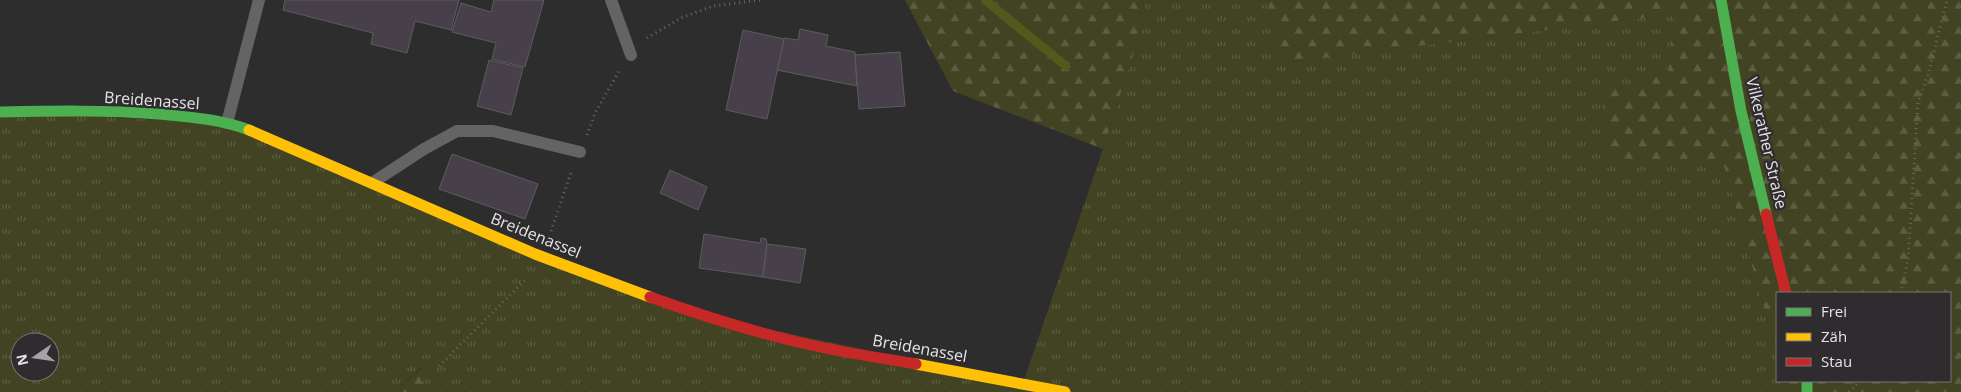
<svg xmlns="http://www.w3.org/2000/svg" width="1961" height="392" viewBox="0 0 1961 392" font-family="'Open Sans',sans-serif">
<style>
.grass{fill:url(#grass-tufts);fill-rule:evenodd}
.forest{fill:url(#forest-firs)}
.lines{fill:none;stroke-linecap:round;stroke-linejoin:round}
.stream{stroke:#54581c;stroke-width:9}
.building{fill:#47404a;stroke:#5d5c5d}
.path{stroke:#676767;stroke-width:3;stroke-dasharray:1 4;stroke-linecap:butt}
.lane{stroke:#646464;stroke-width:12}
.fast{stroke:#4caf50;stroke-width:11}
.slow{stroke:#ffc107;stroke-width:11}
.jam{stroke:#c62828;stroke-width:11}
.labels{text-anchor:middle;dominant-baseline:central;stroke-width:4.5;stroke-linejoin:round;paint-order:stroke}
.street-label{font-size:16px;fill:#e5e3e5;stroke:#2e2c2f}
</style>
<defs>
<pattern id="grass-tufts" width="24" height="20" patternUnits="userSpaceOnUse" patternTransform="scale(1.25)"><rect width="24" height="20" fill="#414322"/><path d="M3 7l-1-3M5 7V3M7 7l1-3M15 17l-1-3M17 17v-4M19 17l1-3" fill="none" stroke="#5c5e42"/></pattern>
<pattern id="forest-firs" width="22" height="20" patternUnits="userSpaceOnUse" patternTransform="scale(1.25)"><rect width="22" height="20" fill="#414322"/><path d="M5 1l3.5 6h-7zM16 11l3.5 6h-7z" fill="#5c5e42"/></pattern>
</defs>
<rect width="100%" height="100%" fill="#2e2d2e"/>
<!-- grass -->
<path class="grass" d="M1142,0H1267L1282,63L1673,14L1668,74L1607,163L1723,161L1777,355V381H1785L1788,392H423L422,367L394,392H0V112L227,123L700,315L1023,383L1103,149L1146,14ZM20,342H50V372H20Z"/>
<!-- forest -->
<g class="forest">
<path d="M905,0H1142L1146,14L1103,149L953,91Z"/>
<path d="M1267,0H1961V392H1788L1785,381H1950V293H1777V355L1723,162L1607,164L1602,92L1668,74L1673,14L1282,63Z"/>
<path d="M423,367V392H394Z"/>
</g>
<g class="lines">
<!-- stream -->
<path class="stream" d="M985,0L1066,66"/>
</g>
<!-- building -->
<g class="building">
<path d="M285,0H459L451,30L415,21L407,53L371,44L373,33L283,10Z"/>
<path d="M494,0H544L525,67L492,59L496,43L452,32L461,3L491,12Z"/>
<path d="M800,29L828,35L826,46L855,52L857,86L777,70L784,38L798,40Z"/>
<path d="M743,30L784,39L767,119L726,110Z"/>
<path d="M900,52L905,106L859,109L855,55Z"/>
<path d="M489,60L523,68L511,115L477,106Z"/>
<path d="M452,154L538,184L525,219L439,189Z"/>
<path d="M670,170L707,187L698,210L660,193Z"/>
<path d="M704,234L760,243L761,238L766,239L767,244L763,277L699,268Z"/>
<path d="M767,244L806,249L800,283L763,277Z"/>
</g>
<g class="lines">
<!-- path -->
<g class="path">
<path d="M647,38L681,18L713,6L761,0"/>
<path d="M587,135L595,113L619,71"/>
<path d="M551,231L572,170"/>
<path d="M1901,293L1908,259L1918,102L1928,75L1947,0"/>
<path d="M439,366L525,280"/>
<path d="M1849,392L1860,381"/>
</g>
<!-- lane -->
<g class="lane">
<path d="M611,0L631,55"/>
<path d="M227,123L259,0"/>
<path d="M372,183L424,149L457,131H493L580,152"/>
</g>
<!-- fast -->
<g class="fast">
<path d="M1721,0L1741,111L1766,214"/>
<path d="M0,112C53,111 106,110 158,114C189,117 220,119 249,130"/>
<path d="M1807,381V392"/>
</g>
<!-- slow -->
<g class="slow">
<path d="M249,130L535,254L650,297"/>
<path d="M916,364L1065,392"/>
</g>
<!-- jam -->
<g class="jam">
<path d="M1766,214L1786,293"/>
<path d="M650,297C703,316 756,333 811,345C846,353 881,358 916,364"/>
</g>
</g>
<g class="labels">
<!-- street labels -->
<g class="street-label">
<text transform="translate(152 100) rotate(4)">Breidenassel</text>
<text transform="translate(1767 143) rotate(77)">Vilkerather Straße</text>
<text transform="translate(536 235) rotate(22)">Breidenassel</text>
<text transform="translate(920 348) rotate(10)">Breidenassel</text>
</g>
</g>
<!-- legend -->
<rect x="1776" y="292" width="175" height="90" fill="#2e2c2f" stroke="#777578"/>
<rect x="1786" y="308" width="25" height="8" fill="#4caf50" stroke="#777578"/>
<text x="1821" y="317" font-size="15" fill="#e5e3e5">Frei</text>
<rect x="1786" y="333" width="25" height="8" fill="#ffc107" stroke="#777578"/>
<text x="1821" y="342" font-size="15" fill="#e5e3e5">Zäh</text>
<rect x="1786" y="358" width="25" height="8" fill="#c62828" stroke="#777578"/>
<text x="1821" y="367" font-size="15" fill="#e5e3e5">Stau</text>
<!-- north arrow -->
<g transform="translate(35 357) rotate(257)"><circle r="24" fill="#2e2c2f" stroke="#777578"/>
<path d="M0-4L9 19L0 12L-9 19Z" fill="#a5a3a5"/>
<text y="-8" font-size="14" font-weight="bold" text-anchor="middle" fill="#e5e3e5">N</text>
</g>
</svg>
